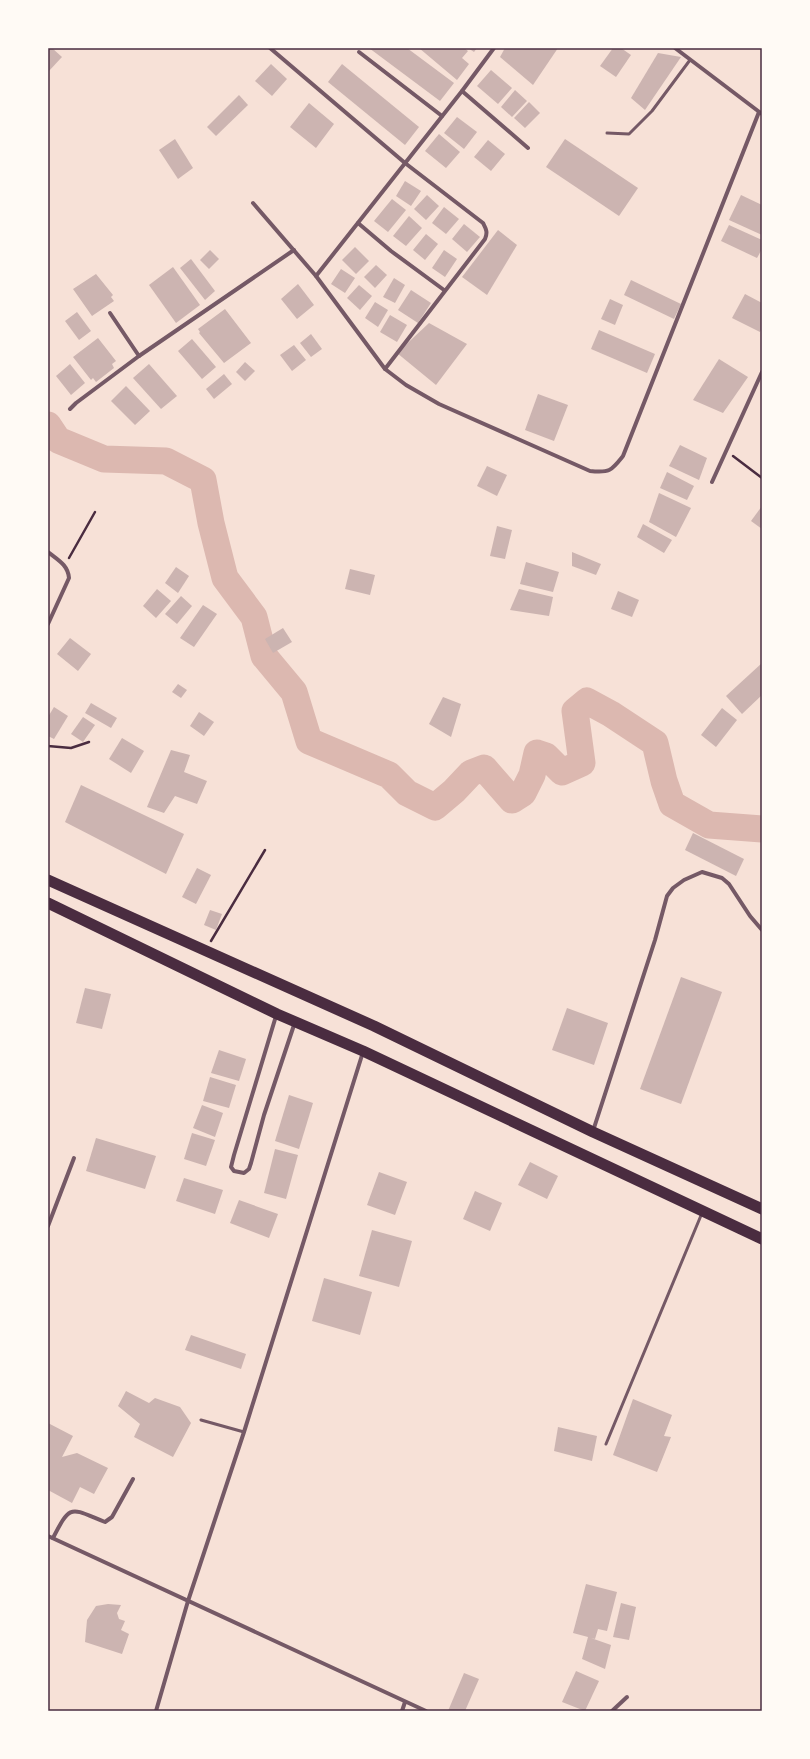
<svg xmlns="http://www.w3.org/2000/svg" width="810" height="1759" viewBox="0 0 810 1759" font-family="Helvetica,sans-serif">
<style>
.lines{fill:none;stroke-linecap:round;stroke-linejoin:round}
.river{stroke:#dcb8b0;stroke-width:27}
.building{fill:#ccb4b1}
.path{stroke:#4a2c40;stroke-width:2.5}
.service{stroke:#755966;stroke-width:3}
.minor{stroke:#755966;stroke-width:4}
.trunk{stroke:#4a2c40;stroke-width:11}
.neatline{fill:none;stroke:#4a2c40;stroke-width:1.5}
</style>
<rect width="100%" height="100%" fill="#f7e1d7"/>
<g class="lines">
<!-- river -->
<path class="river" d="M48,425L58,440L104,459L166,461L203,480L211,523L225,578L254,617L264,656L294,692L309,741L389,775L407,793L435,807L454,791L471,773L484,768L512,800L523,793L532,775L537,753L546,756L562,772L582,763L575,711L587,701L611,714L655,743L664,781L672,804L709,825L762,829"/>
</g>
<!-- building -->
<g class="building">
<path d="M48,48H52L62,57L48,72Z"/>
<path d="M369,48H407L454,83L440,101Z"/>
<path d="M419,48H464L468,51L462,58L469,64L457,80Z"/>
<path d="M468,48H477L474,52Z"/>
<path d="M505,48H558L533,85L500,57Z"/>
<path d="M613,48H621L631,55L616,77L600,66Z"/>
<path d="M658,53L681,57L645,110L631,98Z"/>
<path d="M271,64L287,79L272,96L255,81Z"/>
<path d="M342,64L419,127L405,145L328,82Z"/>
<path d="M491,70L512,88L498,104L477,86Z"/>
<path d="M515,90L527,101L512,117L501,107Z"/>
<path d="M239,95L248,105L216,136L207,127Z"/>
<path d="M529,102L540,113L525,128L514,118Z"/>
<path d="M309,103L334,124L316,148L290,127Z"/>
<path d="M457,117L477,132L464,149L444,133Z"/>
<path d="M439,134L460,152L446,168L425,151Z"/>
<path d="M175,139L193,168L178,179L159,150Z"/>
<path d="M565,139L638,188L619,216L546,167Z"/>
<path d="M488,140L505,154L491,171L474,157Z"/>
<path d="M405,181L421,191L411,206L396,196Z"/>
<path d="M427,195L439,206L426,220L414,209Z"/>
<path d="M741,195L762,205V235L729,220Z"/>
<path d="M392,199L406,210L388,232L374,221Z"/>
<path d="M444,207L459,219L446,234L432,223Z"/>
<path d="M409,216L422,228L406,246L393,236Z"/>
<path d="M464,224L480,237L467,252L452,239Z"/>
<path d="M729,225L762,240V249L757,258L721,241Z"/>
<path d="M498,230L517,245L487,295L462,277Z"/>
<path d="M426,234L438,244L425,260L413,250Z"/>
<path d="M355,247L369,261L356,274L342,260Z"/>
<path d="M210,250L219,259L209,269L200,260Z"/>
<path d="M444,250L457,259L445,277L432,268Z"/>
<path d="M191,259L215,291L205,300L180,268Z"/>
<path d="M376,265L387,275L375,288L364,277Z"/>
<path d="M173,267L200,305L176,323L149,285Z"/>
<path d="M341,269L355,278L345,293L331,284Z"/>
<path d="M96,274L113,295L111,297L114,301L92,316L73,289Z"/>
<path d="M394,278L405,285L395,303L383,297Z"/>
<path d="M631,280L681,304L674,319L624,295Z"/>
<path d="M298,284L314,305L297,319L281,299Z"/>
<path d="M359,285L372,296L360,310L347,298Z"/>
<path d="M411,290L431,303L418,323L398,310Z"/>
<path d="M745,294L762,303V328L760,332L732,318Z"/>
<path d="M610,299L623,305L615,325L601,319Z"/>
<path d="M375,302L388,310L378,327L365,318Z"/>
<path d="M225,309L251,343L224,363L199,333L200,332L198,329Z"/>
<path d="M77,312L91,331L79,340L65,321Z"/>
<path d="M390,315L407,325L397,342L380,332Z"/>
<path d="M429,323L467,344L436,385L397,353Z"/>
<path d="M599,330L655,354L647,373L591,349Z"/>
<path d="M311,334L322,349L311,357L300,343Z"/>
<path d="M98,338L116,361L112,364L114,368L96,382L93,378L91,380L73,357Z"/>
<path d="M192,339L216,367L202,379L178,351Z"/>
<path d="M294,345L306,360L292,371L280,355Z"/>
<path d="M719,359L748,377L723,413L693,400Z"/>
<path d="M245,362L255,371L245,381L236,372Z"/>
<path d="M70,364L85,383L71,395L56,376Z"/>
<path d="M149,364L177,396L161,409L133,378Z"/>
<path d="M224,374L232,384L214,399L206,389Z"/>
<path d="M126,386L150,411L135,425L111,401Z"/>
<path d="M538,394L568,405L554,441L525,430Z"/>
<path d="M680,445L707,458L699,480L669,466Z"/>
<path d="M487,466L507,475L497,496L477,486Z"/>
<path d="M667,472L694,486L687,500L660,488Z"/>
<path d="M659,493L691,508L676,537L649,522Z"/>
<path d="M762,506V529L751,521Z"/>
<path d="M643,524L672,540L664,553L637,537Z"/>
<path d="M497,526L512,530L505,559L490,556Z"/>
<path d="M572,552L601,564L596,575L572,566Z"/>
<path d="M526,562L559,572L553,592L520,584Z"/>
<path d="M176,567L189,576L178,593L165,583Z"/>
<path d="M350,569L375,575L370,595L345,589Z"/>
<path d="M157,589L171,601L156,618L143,606Z"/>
<path d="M519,589L553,597L549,616L510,610Z"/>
<path d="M618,591L639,600L632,617L611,609Z"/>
<path d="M181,596L192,606L177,624L165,614Z"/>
<path d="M203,605L217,614L194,647L180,638Z"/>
<path d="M283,628L292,642L273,653L265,639Z"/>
<path d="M70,638L91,654L78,671L57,654Z"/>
<path d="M762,663V695L742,714L726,696Z"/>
<path d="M178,684L187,690L181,698L172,692Z"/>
<path d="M443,697L461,704L451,737L429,724Z"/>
<path d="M91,703L117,718L111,728L85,713Z"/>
<path d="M54,707L68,716L54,739L48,736V717Z"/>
<path d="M722,708L737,720L716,747L701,735Z"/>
<path d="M199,712L214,722L204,736L190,726Z"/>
<path d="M83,717L95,725L83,742L71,734Z"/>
<path d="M122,738L144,751L131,773L109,759Z"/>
<path d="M171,750L190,755L184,772L207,781L197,804L175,796L164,813L147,807Z"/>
<path d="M81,785L184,834L166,874L65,822Z"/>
<path d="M693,833L744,859L736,876L685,850Z"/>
<path d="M197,868L211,875L196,904L182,897Z"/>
<path d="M210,910L222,914L216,930L204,925Z"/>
<path d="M681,977L722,992L681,1104L640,1089Z"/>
<path d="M85,988L111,994L102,1029L76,1023Z"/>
<path d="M567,1008L608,1023L594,1065L552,1050Z"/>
<path d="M219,1050L246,1059L239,1081L211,1073Z"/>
<path d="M210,1077L236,1085L229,1108L203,1101Z"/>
<path d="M289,1095L313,1103L299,1149L275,1141Z"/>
<path d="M202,1105L223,1113L215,1137L193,1128Z"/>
<path d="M192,1133L215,1140L206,1166L184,1159Z"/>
<path d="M96,1138L156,1156L145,1189L86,1171Z"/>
<path d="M275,1149L298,1155L286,1199L264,1193Z"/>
<path d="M530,1162L558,1176L547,1199L518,1185Z"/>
<path d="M379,1172L407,1182L395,1215L367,1205Z"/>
<path d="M184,1178L223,1190L215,1214L176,1201Z"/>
<path d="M475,1191L502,1203L490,1231L463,1219Z"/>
<path d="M239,1200L278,1214L269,1238L230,1223Z"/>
<path d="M372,1230L412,1241L399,1287L359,1276Z"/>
<path d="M324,1278L372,1292L360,1335L312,1321Z"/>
<path d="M191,1335L246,1354L241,1369L185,1350Z"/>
<path d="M126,1391L149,1403L155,1398L180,1407L191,1423L173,1457L134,1437L140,1424L118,1406Z"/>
<path d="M633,1399L672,1415L664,1436L671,1437L657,1472L613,1455Z"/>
<path d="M48,1423L73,1436L62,1457L77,1453L108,1468L94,1494L80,1487L72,1503L48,1490Z"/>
<path d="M558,1427L597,1436L592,1461L554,1451Z"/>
<path d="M586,1584L617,1592L607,1631L598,1629L595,1639L591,1638L611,1645L605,1669L582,1659L588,1637L573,1633Z"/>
<path d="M621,1603L636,1607L629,1640L613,1637Z"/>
<path d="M108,1604L121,1605L117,1613L119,1619L125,1621L121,1630L129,1634L122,1654L85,1642L87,1620L96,1606Z"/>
<path d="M576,1671L599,1681L585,1711L562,1702Z"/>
<path d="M464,1673L479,1679L465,1711H448Z"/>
</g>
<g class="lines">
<!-- path -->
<g class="path">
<path d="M733,456L762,478"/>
<path d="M69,558L95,512"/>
<path d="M48,746L71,748L89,742"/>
<path d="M211,941L265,850"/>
</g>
<!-- service -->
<g class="service">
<path d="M607,133L629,134L652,111L690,60"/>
<path d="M201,1420L244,1432"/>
<path d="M606,1444L702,1213"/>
</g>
<!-- minor -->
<g class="minor">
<path d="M270,48L405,163L483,223C486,229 488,232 485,239L385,369"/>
<path d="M675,48L762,114"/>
<path d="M359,52L442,116"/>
<path d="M462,91L528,148"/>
<path d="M253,203L316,276L462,91L494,48"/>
<path d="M358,223L391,251L444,290"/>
<path d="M316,276L385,369L406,385L439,404L590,471C610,473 611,471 623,456L759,112"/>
<path d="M110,313L139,356"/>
<path d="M70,409L76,403L139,356L294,250"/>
<path d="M712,482L762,372"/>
<path d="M48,552C58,560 68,565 69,578L48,624"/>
<path d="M276,1016L234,1155L231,1167L234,1171L244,1173L249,1169L251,1163L264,1115L295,1022"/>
<path d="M593,1131L655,940L667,896L673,888L684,880L702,872L722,878L729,884L750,916L762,930"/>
<path d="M48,1226L74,1158"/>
<path d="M48,1536L426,1711"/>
<path d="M53,1538C71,1503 70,1508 105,1522L112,1517L133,1479"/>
<path d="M156,1711L188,1601L244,1432L363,1052"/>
<path d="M402,1711L405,1702"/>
<path d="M612,1711L627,1697"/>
</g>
<!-- trunk -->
<g class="trunk">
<path d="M48,880L374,1026L593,1132L762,1209"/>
<path d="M48,903L277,1014L363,1051L762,1239"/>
</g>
</g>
<!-- border -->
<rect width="810" height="1759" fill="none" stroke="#fffaf5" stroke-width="98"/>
<rect x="49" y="49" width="712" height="1661" class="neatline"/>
</svg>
